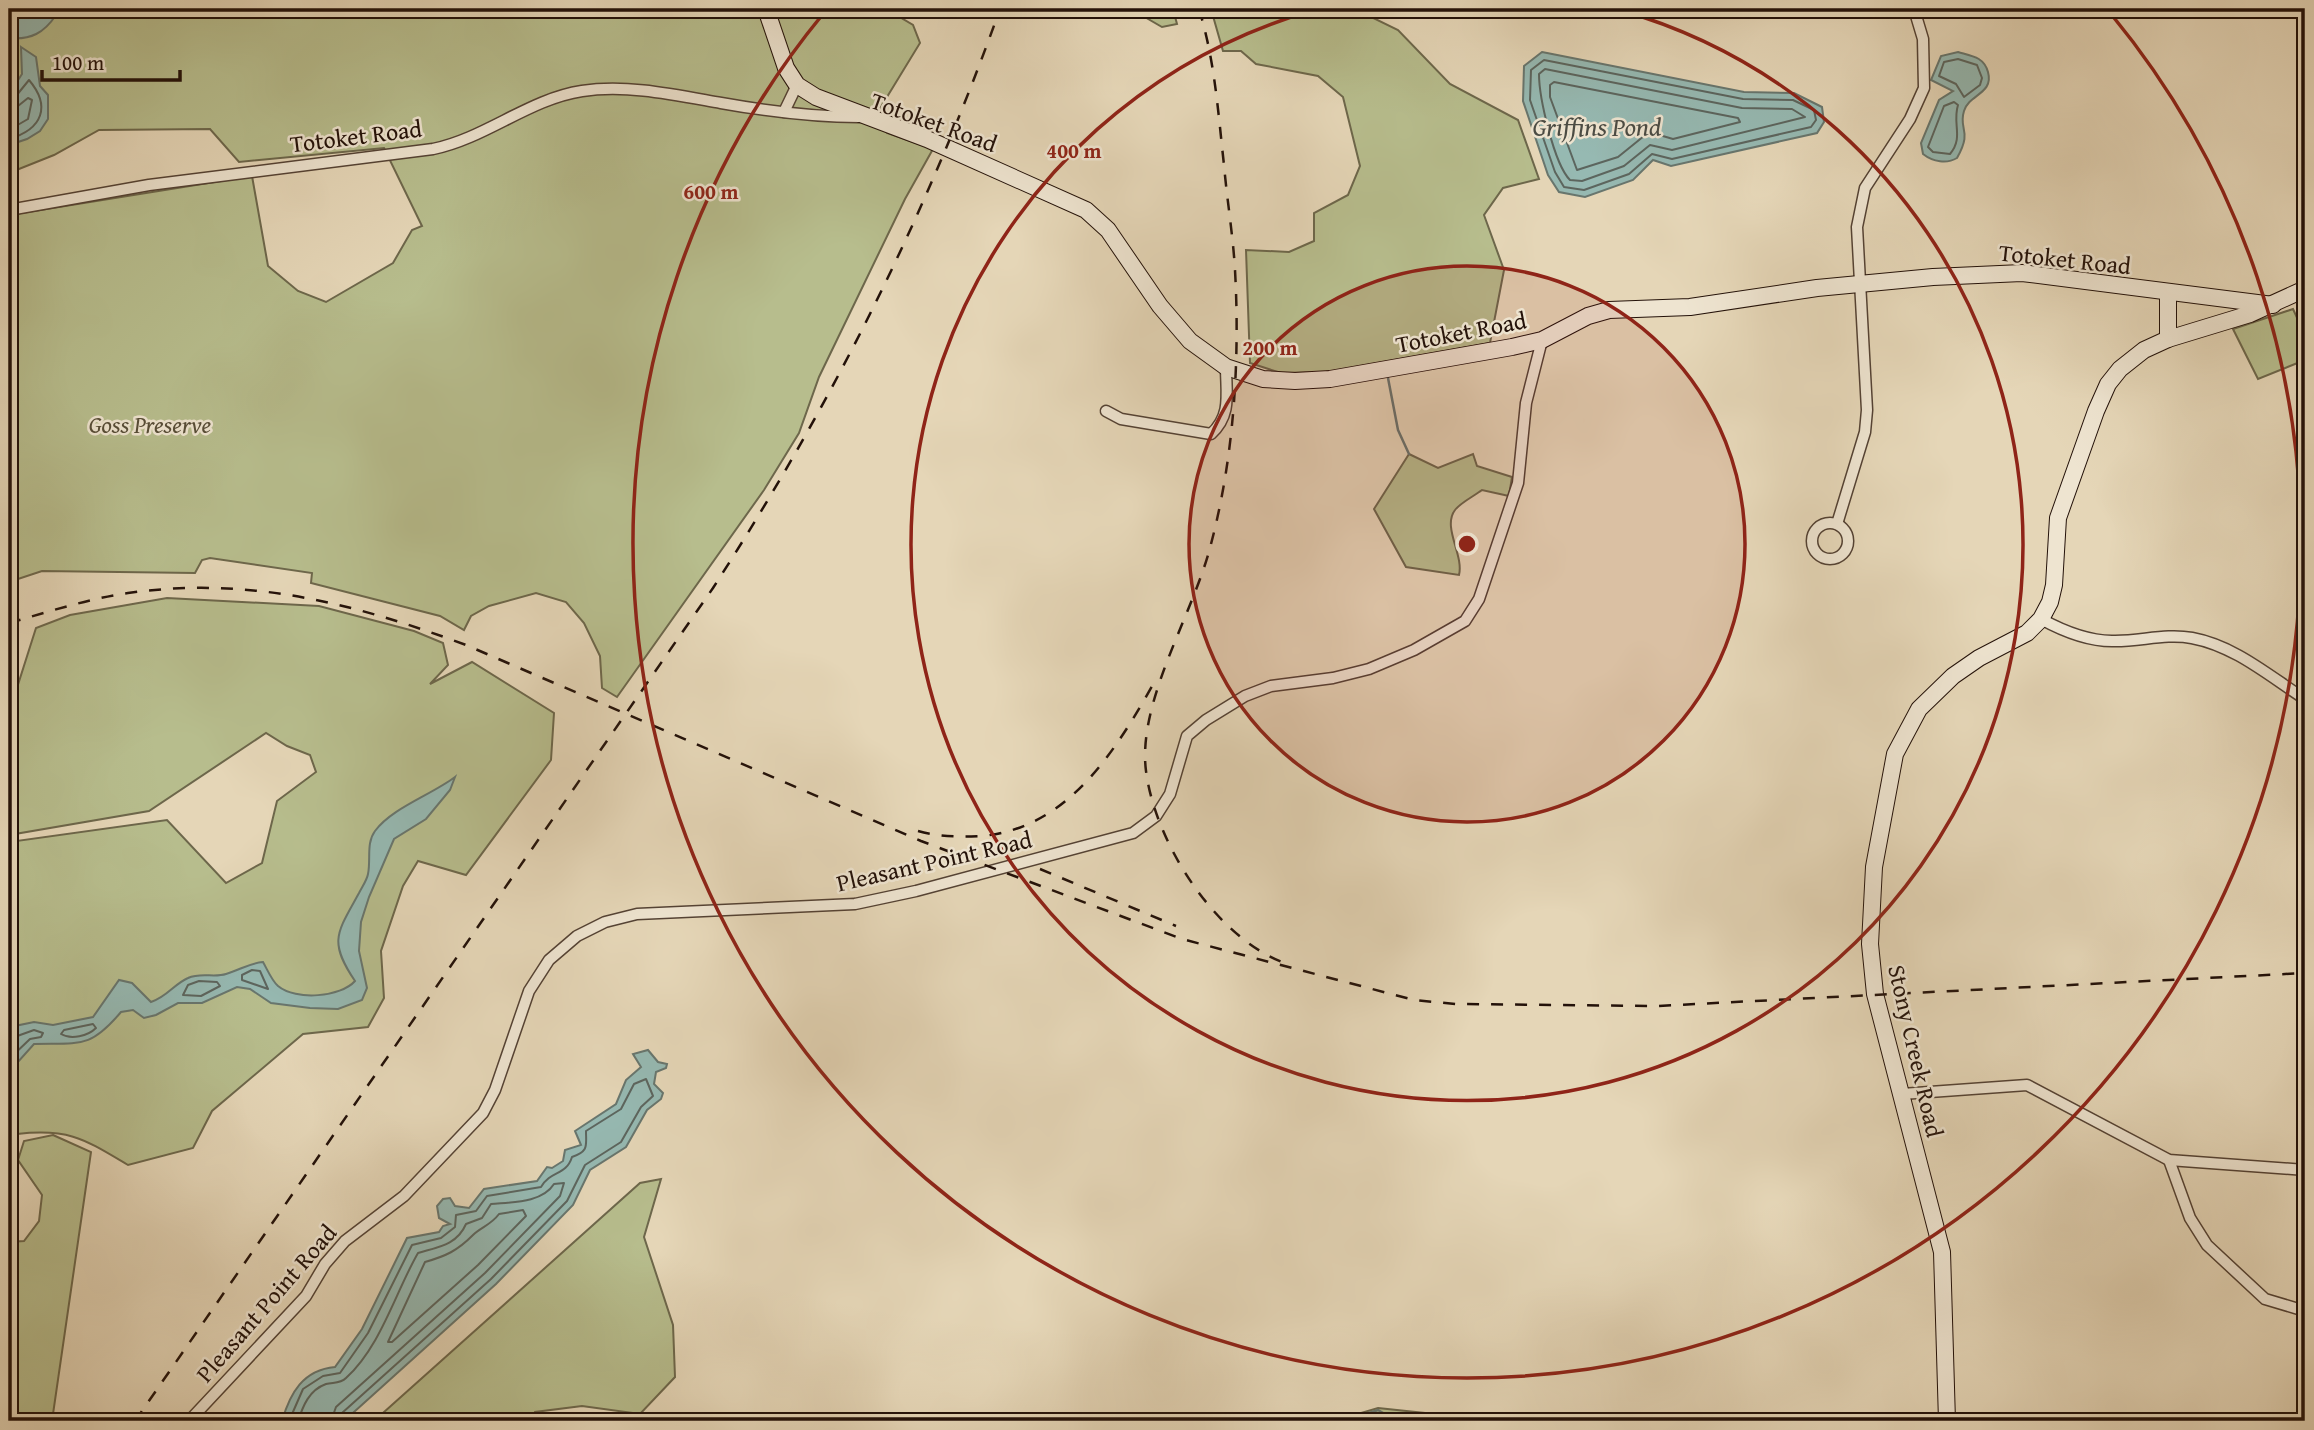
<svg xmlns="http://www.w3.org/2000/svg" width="2314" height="1430" viewBox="0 0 2314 1430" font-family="'Gentium Book Plus',serif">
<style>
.green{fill:#b7bd8d;stroke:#6d674b;stroke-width:2}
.water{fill:#96b9b2;stroke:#68766e;stroke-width:2}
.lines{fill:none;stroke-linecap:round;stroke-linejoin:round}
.shore{stroke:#5c655e;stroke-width:2}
.stream{stroke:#68766e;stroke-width:2.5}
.street-casing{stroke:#544234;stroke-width:13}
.secondary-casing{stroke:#231109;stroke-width:18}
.street{stroke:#eee4d0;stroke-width:10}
.secondary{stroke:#eee4d0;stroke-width:16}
.rail{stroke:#231109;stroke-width:2.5;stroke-dasharray:12 12;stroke-linecap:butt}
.ring{fill:none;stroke:#8f2418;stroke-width:3.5}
.labels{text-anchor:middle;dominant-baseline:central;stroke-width:5;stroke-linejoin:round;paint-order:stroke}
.street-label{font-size:24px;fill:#231109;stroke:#eee4d0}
.park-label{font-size:24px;font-style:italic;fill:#574d37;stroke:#eee4d0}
.water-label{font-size:26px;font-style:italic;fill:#4b4c44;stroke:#eee4d0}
.centre{fill:#8f2418;stroke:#eee4d0;stroke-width:3.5}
.ring-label{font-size:21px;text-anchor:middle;font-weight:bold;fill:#8f2418;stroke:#eee4d0;stroke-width:5;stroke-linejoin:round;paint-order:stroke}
</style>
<rect width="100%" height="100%" fill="#e5d6b7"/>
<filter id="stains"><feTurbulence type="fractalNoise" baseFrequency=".00286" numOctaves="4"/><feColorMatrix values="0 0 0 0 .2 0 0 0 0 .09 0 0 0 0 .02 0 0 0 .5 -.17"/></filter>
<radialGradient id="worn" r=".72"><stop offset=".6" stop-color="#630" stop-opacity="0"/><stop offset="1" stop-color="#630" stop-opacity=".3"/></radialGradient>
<!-- green -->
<g class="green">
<path d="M9,9H886L913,25L920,43L876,115L887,133L933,149L905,199L819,377L799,433L764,490L617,697L602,688L600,656L584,623L566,602L536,593L489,606L471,616L464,630L440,616L311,583L312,573L210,558L202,560L195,573L42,571L12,581L9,574V215L252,176L268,266L298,291L326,302L393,263L412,230L422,226L384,148L239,162L210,129L99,130L54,155L9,173Z"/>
<path d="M1131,9H1173L1177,24L1162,27Z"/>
<path d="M1211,9H1355L1398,30L1450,84L1518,120L1539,179L1503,188L1484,215L1504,270L1490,343L1328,372L1281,373L1250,363L1246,250L1289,252L1314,241V213L1348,195L1360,166L1343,97L1318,76L1256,64L1241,51H1223Z"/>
<path d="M2293,309L2305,335V360L2258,379L2233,329Z"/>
<path d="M1409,454L1438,468L1473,454L1477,466L1512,477L1509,496L1482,490C1474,496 1460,503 1455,510C1442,527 1464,555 1459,575L1406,567L1374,509Z"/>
<path d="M167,598L319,606L414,631L443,643L448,665L430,684L472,662L554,713L551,760L466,875L418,861L403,886L381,951L384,998L368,1027L303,1034L212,1111L193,1148L128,1165C84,1139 69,1128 17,1134L9,1156V842L167,820L226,883L262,863L277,801L316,772L310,755L287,746L266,733L149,811L9,835V713L36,628L70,615Z"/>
<path d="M53,1135L91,1152L52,1421H9V1242L24,1241L39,1221L42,1195L18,1160L24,1141Z"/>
<path d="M661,1179L644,1237L673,1325L675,1377L640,1414L582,1406L535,1412L531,1421H374L640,1183Z"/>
<path d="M1378,1408L1444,1415L1458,1421H1334Z"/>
</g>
<!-- water -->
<g class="water">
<path d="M9,9H47L56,15C44,33 31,40 9,38Z"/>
<path d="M21,47L36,57L40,86L48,95V119L40,131L27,139L9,145V94L22,74Z"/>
<path d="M1542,52L1744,92L1794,93L1822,107L1824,122L1817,133L1671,166L1653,160L1633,180L1585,197L1559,192L1548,175L1523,101L1524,66Z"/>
<path d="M1958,52C1972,56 1984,57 1988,72C1994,94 1969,94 1964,111C1958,130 1973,130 1957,158C1947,164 1933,162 1923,154L1921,143L1939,100L1953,91L1931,80L1941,56Z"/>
<path d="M455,777L450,790L426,819L394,839L369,897L361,922L359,951L367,988L362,1000L338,1009L310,1008L271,1003L250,989L237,987L202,1003H178L156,1015L144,1018L133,1010L121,1012C90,1049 80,1043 34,1044L9,1072V1037L15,1026L34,1022L53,1025L93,1017L119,980L132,983L151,1002C167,997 174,984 188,978C201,972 214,978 226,974C240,970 249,963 263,962C267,969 272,981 278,986C296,1001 341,997 355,981C328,941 337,933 359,893C362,887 367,880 368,874C371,860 366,843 375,831C392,808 431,795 455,777Z"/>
<path d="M648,1050L658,1062L667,1064L666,1068L656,1072L654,1084L663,1093L661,1099L647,1110L626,1147L590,1170L573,1205L496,1284L344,1421H282C290,1393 303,1370 335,1367L362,1329L407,1238L439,1232L443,1226L450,1224L439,1218L437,1206L443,1199L450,1198L455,1206L469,1208L484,1189L537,1181L547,1167L552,1168L563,1161L565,1150L581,1145L575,1131L616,1104L626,1080L641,1067L633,1054Z"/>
</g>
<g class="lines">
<!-- shore -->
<g class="shore">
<path d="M1958,59L1977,65L1982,78L1980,85L1964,97L1956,84L1939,76L1944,62Z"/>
<path d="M1544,60L1743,99L1793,100L1814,110L1816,120L1811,127L1672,159L1652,154L1629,174L1584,190L1564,187L1555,172L1530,100L1531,70Z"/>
<path d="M1545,69L1742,108L1792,109L1805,117L1672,150L1650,145L1624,166L1582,181L1570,180C1554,164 1539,97 1539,74Z"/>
<path d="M1554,82L1738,118L1740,122L1673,139L1656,134L1644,136L1618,157L1577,170L1550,97V85Z"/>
<path d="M9,98L16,96L29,80C51,106 43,129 9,139"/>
<path d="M1954,102L1958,105C1952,124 1964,137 1950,154L1933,152L1928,147L1944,106Z"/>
<path d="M9,107L18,106L28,98L32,100L28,119L9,130"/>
<path d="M252,970L260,971L268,989L242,980V975Z"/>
<path d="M199,981L217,982L220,986L201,996L183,995L188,985Z"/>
<path d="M93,1024L96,1028C88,1036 71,1040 61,1034L64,1030Z"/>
<path d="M9,1039L34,1030L43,1033L41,1037L30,1039L9,1059"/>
<path d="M523,1210L526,1216L478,1265L392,1342H388L425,1262C446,1256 457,1251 473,1235C481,1227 491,1225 499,1214Z"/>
<path d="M289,1421L303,1389L323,1376L340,1373L368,1333L412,1245L441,1238L455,1227L456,1215L476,1211L487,1196L541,1187C551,1170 566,1176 572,1157C589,1151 586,1146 586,1131L621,1109L634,1084L646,1079L653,1096L641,1107L621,1142L585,1165L567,1201L491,1279L342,1413L340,1421"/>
<path d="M298,1421C303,1406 309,1390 326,1384C333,1382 340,1384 346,1378C381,1346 395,1293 418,1253C438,1247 457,1245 466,1224L482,1218L491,1204C512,1202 542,1203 554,1184L564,1183L560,1196L485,1273L336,1407L331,1421"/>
</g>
<!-- stream -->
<g class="stream">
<path d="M1388,378L1398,430L1409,454"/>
<path d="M1360,1421L1366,1414L1378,1410L1383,1413L1384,1421"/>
<path d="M1906,1421L1916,1417"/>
</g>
<defs>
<g id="street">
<path d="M784,112L797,85"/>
<path d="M9,210L149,185L433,149C486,138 529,99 582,91C627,84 676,95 721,103C766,111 813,117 859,117"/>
<path d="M1106,411L1121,419L1211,434C1232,415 1226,393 1226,367"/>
<circle cx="1830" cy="541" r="18"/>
<path d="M1837,524L1865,432L1867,410L1857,227L1865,188L1910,119L1924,88L1923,39L1914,9"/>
<path d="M2041,619C2063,631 2087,641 2112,641C2139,642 2165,633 2192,638C2235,646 2269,676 2305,699"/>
<path d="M1902,1094L2027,1085L2169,1160L2305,1170"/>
<path d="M2169,1160L2190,1218L2207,1245L2265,1299L2305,1311"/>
<path d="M189,1421L306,1296L325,1264L345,1241L404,1196L483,1113L495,1090L529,991L549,960L577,936L605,922L637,914L855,904L916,891L1133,833L1156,816L1170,794L1187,736L1206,720L1245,696L1271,686L1333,678L1369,669L1414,650L1465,621L1479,599L1518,483L1526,403L1542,340"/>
</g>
<g id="secondary">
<path d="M766,9L786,68L797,85L816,97L927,139L1086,210L1108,230L1160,306L1190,341L1226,367L1263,379L1295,381L1330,379L1512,347L1542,340L1588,316L1609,310L1690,307L1817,288L1933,277L2022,273L2273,305"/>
<path d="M2168,339V293"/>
<path d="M1947,1421L1942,1252L1875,994L1870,944L1874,867L1895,754L1919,709L1953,676L1979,658L2027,633L2041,619L2050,602L2054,585L2058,518L2096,411L2108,384L2120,369L2144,350L2168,339L2250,314L2305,289"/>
</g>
</defs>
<!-- street casing -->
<use href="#street" class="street-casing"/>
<!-- secondary casing -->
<use href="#secondary" class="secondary-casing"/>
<!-- street -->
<use href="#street" class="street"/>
<!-- secondary -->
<use href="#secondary" class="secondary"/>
<!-- rail -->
<g class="rail">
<path d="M1199,9C1215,61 1218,112 1224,165C1227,200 1233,235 1235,270C1240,360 1234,457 1211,544C1194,613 1137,701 1146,771C1155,842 1214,935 1282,962"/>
<path d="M9,623C48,612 87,599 128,593C249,576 353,603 466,645L921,841L1182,939L1414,1000L1456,1004L1657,1006L2305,973"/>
<path d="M918,831C939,837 960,837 982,836C1069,828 1116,750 1155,681"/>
<path d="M1040,869L1176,926"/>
<path d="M135,1421L713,588C832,404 926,216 1000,9"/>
</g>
</g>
<!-- distance rings -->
<circle cx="1467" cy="544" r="278" fill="#8f2418" fill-opacity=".12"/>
<g class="ring">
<circle cx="1467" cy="544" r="278"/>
<path d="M1620 10A556 556 0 1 1 1314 10"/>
<path d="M2111 14A834 834 0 1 1 823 14"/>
</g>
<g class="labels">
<!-- street labels -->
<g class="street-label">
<text transform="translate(934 122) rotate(20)">Totoket Road</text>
<text transform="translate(356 136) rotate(-7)">Totoket Road</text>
<text transform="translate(2065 259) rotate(6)">Totoket Road</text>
<text transform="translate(1461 332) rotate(-11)">Totoket Road</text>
<text transform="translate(934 861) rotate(-13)">Pleasant Point Road</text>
<text transform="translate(1916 1051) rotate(77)">Stony Creek Road</text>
<text transform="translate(266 1303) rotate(-49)">Pleasant Point Road</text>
</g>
<!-- park labels -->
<g class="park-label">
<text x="150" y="424">Goss Preserve</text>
</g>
<!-- water labels -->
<g class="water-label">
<text x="1597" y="126">Griffins Pond</text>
</g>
</g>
<circle cx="1467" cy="544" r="10" class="centre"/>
<g class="ring-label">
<text x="1074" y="158">400 m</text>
<text x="711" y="199">600 m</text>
<text x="1270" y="355">200 m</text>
</g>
<!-- margin -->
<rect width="2314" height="1430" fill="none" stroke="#e5d6b7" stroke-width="35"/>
<rect x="10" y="10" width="2293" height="1409" fill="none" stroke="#231109" stroke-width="3.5"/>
<rect x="18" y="18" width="2279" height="1395" fill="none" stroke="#231109" stroke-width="2"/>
<!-- scale -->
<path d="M42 70v10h138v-10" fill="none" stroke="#231109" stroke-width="3.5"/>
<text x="52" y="70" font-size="21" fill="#231109" stroke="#eee4d0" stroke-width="5" paint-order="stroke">100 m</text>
<rect width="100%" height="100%" filter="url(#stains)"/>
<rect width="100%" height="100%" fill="url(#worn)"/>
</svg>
